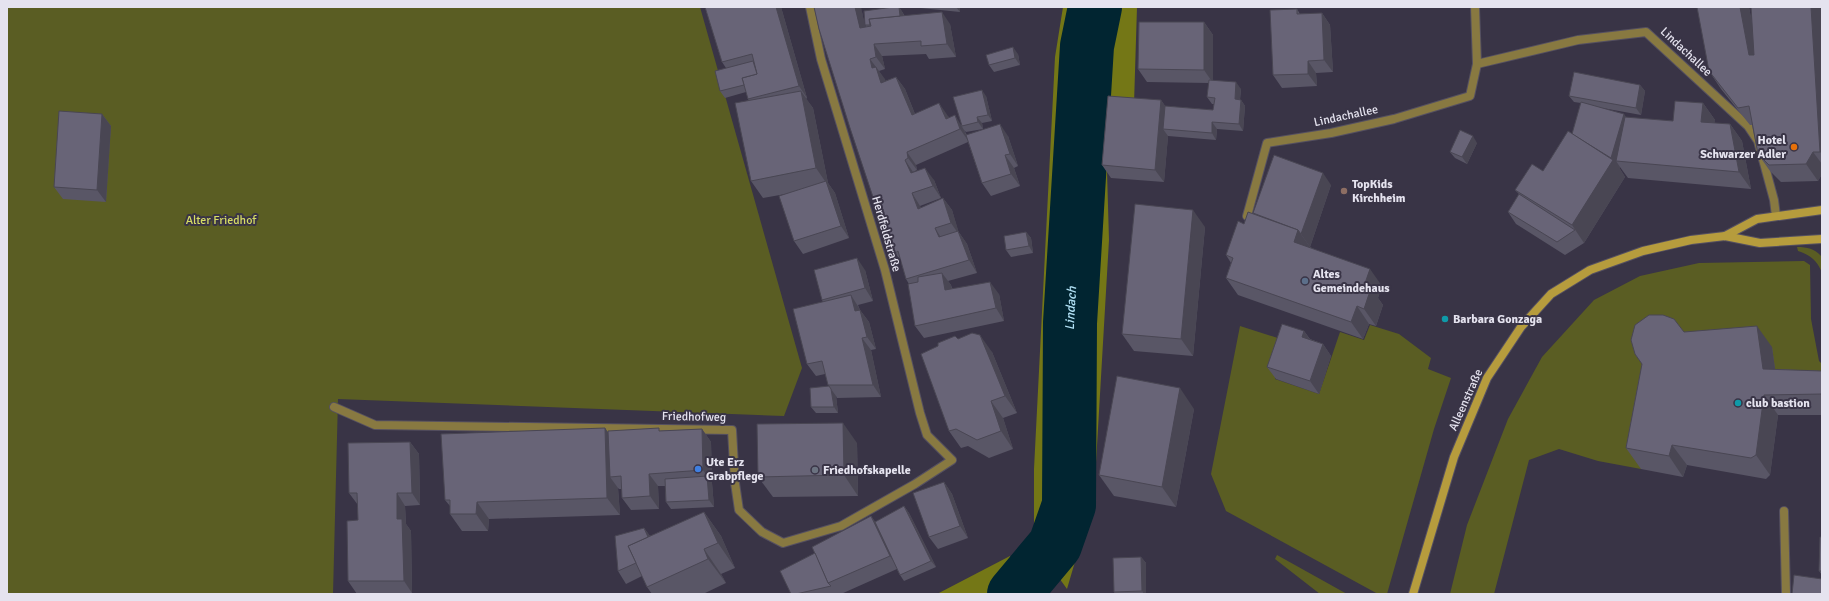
<svg xmlns="http://www.w3.org/2000/svg" width="1829" height="601" viewBox="0 0 1829 601" font-family="Signika,sans-serif">
<style>
.green{fill:#5a5d23}
.forest{fill:#747716}
.lines{fill:none;stroke-linecap:round;stroke-linejoin:round}
.river{stroke:#012531;stroke-width:54}
.lane-casing{stroke:#555061;stroke-width:10}
.street-casing{stroke:#555061;stroke-width:10}
.secondary-casing{stroke:#555061;stroke-width:10}
.lane{stroke:#887941;stroke-width:8}
.street{stroke:#887941;stroke-width:8}
.secondary{stroke:#b69c3d;stroke-width:8}
.wall{fill:#595666}
.shaded-wall{fill:#494653}
.building{fill:#686477;stroke:#494653}
.food-dot{fill:#e8710a;stroke:#393446;stroke-width:1.5}
.education-dot{fill:#8d6e63;stroke:#393446;stroke-width:1.5}
.service-dot{fill:#5c6f8a;stroke:#393446;stroke-width:1.5}
.culture-dot{fill:#0f9aa8;stroke:#393446;stroke-width:1.5}
.shop-dot{fill:#3f7fe0;stroke:#393446;stroke-width:1.5}
.worship-dot{fill:#6b7280;stroke:#393446;stroke-width:1.5}
.labels{text-anchor:middle;dominant-baseline:central;stroke-width:4;stroke-linejoin:round;paint-order:stroke}
.street-label{font-size:12px;fill:#e5e3ef;stroke:#393446}
.poi-label{font-size:12px;font-weight:bold;fill:#e5e3ef;stroke:#393446;text-anchor:start}
.park-label{font-size:12px;fill:#d7dd65;stroke:#393446}
.water-label{font-size:13px;font-style:italic;fill:#b2e2f6;stroke:#393446}
</style>
<rect width="100%" height="100%" fill="#393446"/>
<!-- green -->
<g class="green">
<path d="M7,7H700L802,368L784,416L338,399L333,594H7Z"/>
<path d="M1797,247C1808,247 1815,249 1822,257V273C1818,261 1810,255 1798,251Z"/>
<path d="M1804,261L1810,265L1811,319L1819,361L1822,364V391L1657,384L1641,469L1598,461L1559,449L1529,460L1494,594H1450L1467,525L1508,419L1542,357L1594,300L1640,276L1699,263Z"/>
<path d="M1370,325L1399,334L1431,358L1428,369L1451,378L1434,429L1387,594H1378L1226,511L1211,474L1240,326L1287,341L1275,379L1319,394L1340,332L1364,340Z"/>
<path d="M1277,555L1347,594H1320L1275,559Z"/>
</g>
<!-- forest -->
<g class="forest">
<path d="M1063,7H1137L1134,104L1105,103L1109,240L1094,497L1067,589L1034,543V469L1055,57Z"/>
<path d="M1010,556L1035,594H937Z"/>
</g>
<g class="lines">
<!-- river -->
<path class="river" id="s1" d="M1014,594L1055,545L1069,505L1070,323L1087,46L1095,7"/>
<defs>
<path id="lane" d="M1784,511L1786,594"/>
<g id="street">
<path d="M1477,64L1578,40L1646,32L1748,126L1758,141L1774,200L1776,216"/>
<path d="M1247,216L1267,143L1331,133L1394,119L1470,96L1477,64L1475,7"/>
<path d="M334,407L375,425L732,430L735,483L739,510L762,532L783,543L841,526L915,484L952,460L927,435L920,413L885,270L821,59L810,7"/>
</g>
<g id="secondary">
<path d="M1725,236L1757,219L1822,210"/>
<path d="M1413,594L1454,457L1487,378L1521,327L1551,294L1590,270L1643,251L1691,240L1725,236L1760,243L1822,239"/>
</g>
</defs>
<!-- lane casing -->
<use href="#lane" class="lane-casing"/>
<!-- street casing -->
<use href="#street" class="street-casing"/>
<!-- secondary casing -->
<use href="#secondary" class="secondary-casing"/>
<!-- lane -->
<use href="#lane" class="lane"/>
<!-- street -->
<use href="#street" class="street"/>
<!-- secondary -->
<use href="#secondary" class="secondary"/>
</g>
<!-- wall -->
<g class="wall">
<path d="M705,7H781L807,98L806,99L813,108L828,183L835,193L849,238L803,254L794,241L791,193L763,198L751,181L749,101L748,99L746,92L725,98L720,91L726,68L722,62Z"/>
<path d="M861,7L865,27L866,26L865,25L893,7H899L903,13L904,15L950,24L956,57L929,59L926,54L882,56L885,69L879,71L885,81L896,77L905,89L915,114L948,116L949,118L961,125L986,96L992,121L982,123L983,129L966,132L964,130L967,135L1008,136L1018,166L1014,168L1020,186L991,196L982,183L968,142L916,165L917,170L913,172L934,180L941,198L920,206L921,208L943,198L952,210L958,231L967,244L977,273L948,281L951,285L952,288L999,294L1004,321L924,338L915,326L909,284L906,279L901,261L895,253Z"/>
<path d="M911,7H960V12Z"/>
<path d="M1749,7L1753,28L1822,7V174L1818,181L1781,182L1770,171L1758,154L1752,125H1750L1721,89L1709,71Z"/>
<path d="M1297,9L1300,14L1322,13L1330,25L1333,72L1316,73L1317,86L1282,88L1273,75Z"/>
<path d="M1204,22L1213,35V81L1241,89L1240,100H1241L1245,106L1243,131L1217,129L1216,140L1168,136L1164,182L1111,178L1102,165L1161,100L1165,106L1213,110L1214,104H1212L1207,97L1209,83L1147,82L1138,69Z"/>
<path d="M1018,54L1020,65L994,72L989,65Z"/>
<path d="M1640,85L1645,91L1641,115L1597,107L1626,118L1673,121L1703,103L1715,120L1714,123L1730,124L1742,141L1751,189L1628,178L1620,167V169L1625,177L1584,243L1565,255L1516,224L1508,212L1519,194L1515,190L1543,171L1572,134L1581,103L1574,102L1569,96Z"/>
<path d="M102,114L111,126L106,202L63,199L54,187Z"/>
<path d="M1477,143L1467,164L1455,158L1450,152Z"/>
<path d="M1331,185L1310,247L1382,286L1378,298L1383,305L1376,326L1369,324L1363,339L1238,295L1226,278L1231,263L1226,255L1244,224L1253,213Z"/>
<path d="M1205,227L1193,356L1134,351L1122,334Z"/>
<path d="M1026,232L1031,238L1033,253L1011,257L1006,250Z"/>
<path d="M865,270L873,301L858,305L860,310L869,322L876,349L871,350L881,397L837,398L836,396L838,413H816L811,407L829,386L825,374L816,376L807,364L823,302L822,300Z"/>
<path d="M1304,331L1310,339L1323,344L1331,356L1319,394L1276,379L1267,367Z"/>
<path d="M1684,332L1772,347L1775,369L1822,371V415H1778L1770,475L1766,479L1687,465L1683,477L1641,469L1626,448L1642,364L1635,354Z"/>
<path d="M958,339L992,352L1017,413L1003,418L1013,449L989,458L968,446L961,448L949,431Z"/>
<path d="M1194,409L1176,507L1114,496L1099,475Z"/>
<path d="M605,428L608,433L702,429L711,442L712,483L714,507L671,509L666,502L665,486H658L659,509L631,510L622,498V489H619L618,488L620,515L489,519L488,531H462L450,514V506L445,500Z"/>
<path d="M410,442L419,454L420,505L405,506L406,524L411,531L412,593L357,594L348,581L358,520V505L349,493Z"/>
<path d="M857,443L858,496L773,497L758,477Z"/>
<path d="M944,482L952,494L968,538L938,549L929,537Z"/>
<path d="M904,506L909,513L936,567L904,581L900,575L897,569L841,594H836L835,593L829,594H791L815,553L871,516L875,522Z"/>
<path d="M704,512L721,536L735,568L721,574L726,583L703,594H652L647,587L642,576L626,584L618,571L644,528L650,536Z"/>
<path d="M1822,537V575L1819,571Z"/>
<path d="M1141,557L1146,563V594H1115L1114,592Z"/>
</g>
<!-- shaded-wall -->
<g class="shaded-wall">
<path d="M776,7H781L807,98L799,86Z"/>
<path d="M855,7H861L868,40L860,28Z"/>
<path d="M899,7L903,13L905,29L901,22Z"/>
<path d="M956,7H960V12Z"/>
<path d="M1740,7H1749L1761,73L1749,55Z"/>
<path d="M1811,7H1822V154L1820,152Z"/>
<path d="M942,12L950,24L956,57L947,44Z"/>
<path d="M1322,13L1330,25L1333,72L1324,60Z"/>
<path d="M1204,22L1213,35V83L1204,70Z"/>
<path d="M874,44L882,56L885,69L876,57Z"/>
<path d="M1013,47L1018,54L1020,65L1015,58Z"/>
<path d="M870,59L885,79L889,95L881,83L872,68Z"/>
<path d="M1308,61L1316,73L1317,86L1308,74Z"/>
<path d="M896,77L905,89L920,127L912,115Z"/>
<path d="M1236,82L1241,89L1239,106L1235,99Z"/>
<path d="M1640,85L1645,91L1641,115L1636,108Z"/>
<path d="M982,90L986,96L992,121L988,115Z"/>
<path d="M801,91L813,108L828,183L835,193L849,238L841,226L827,184L816,168Z"/>
<path d="M1161,100L1170,113L1163,129L1168,136L1164,182L1155,170Z"/>
<path d="M1241,100L1245,106L1243,131L1239,124Z"/>
<path d="M939,103L948,116L955,132L946,119Z"/>
<path d="M1703,103L1715,120L1713,139L1701,122Z"/>
<path d="M102,114L111,126L106,202L97,190Z"/>
<path d="M1624,114L1633,127L1616,161L1620,167V169L1625,177L1584,243L1572,225L1610,160Z"/>
<path d="M955,115L964,130L969,142L960,129Z"/>
<path d="M977,117L982,123L983,129L978,122Z"/>
<path d="M1212,122L1217,129L1216,140L1212,133Z"/>
<path d="M1000,124L1008,136L1018,166L1010,154Z"/>
<path d="M1730,124L1742,141L1751,189L1739,172Z"/>
<path d="M1473,136L1477,143L1467,164L1462,157Z"/>
<path d="M907,152L916,165L917,170L908,158Z"/>
<path d="M1813,152L1822,164V174L1818,181L1806,164Z"/>
<path d="M1005,155L1014,168L1020,186L1011,174Z"/>
<path d="M905,160L913,172L920,186L911,173Z"/>
<path d="M925,168L934,180L941,198L933,186Z"/>
<path d="M1323,173L1331,185L1310,247L1301,234Z"/>
<path d="M912,193L920,206L927,222L918,209Z"/>
<path d="M943,198L952,210L960,236L951,223Z"/>
<path d="M1193,210L1205,227L1193,356L1181,339Z"/>
<path d="M935,228L943,241L939,237Z"/>
<path d="M1298,230L1310,247L1306,259L1294,242Z"/>
<path d="M958,231L967,244L977,273L969,260Z"/>
<path d="M1026,232L1031,238L1033,253L1029,246Z"/>
<path d="M857,258L865,270L873,301L865,288Z"/>
<path d="M1370,269L1382,286L1378,298L1383,305L1376,326L1364,309V286Z"/>
<path d="M942,273L951,285L954,302L945,290Z"/>
<path d="M990,282L999,294L1004,321L996,308Z"/>
<path d="M851,295L859,308L862,318L860,310L869,322L876,349L867,337L855,311Z"/>
<path d="M1357,306L1369,324L1363,339L1351,322Z"/>
<path d="M1757,326L1772,347L1778,390L1763,369Z"/>
<path d="M1304,331L1313,344L1302,337Z"/>
<path d="M980,335L992,352L1017,413L1005,396Z"/>
<path d="M862,338L871,350L881,397L873,385Z"/>
<path d="M1323,344L1331,356L1319,394L1310,381Z"/>
<path d="M1180,388L1194,409L1176,507L1162,487Z"/>
<path d="M831,389L836,396L838,413L834,407Z"/>
<path d="M1764,395L1778,415L1770,475L1756,455Z"/>
<path d="M991,401L1003,418L1013,449L1001,431Z"/>
<path d="M843,423L857,443L858,496L844,475Z"/>
<path d="M605,428L617,445L610,477L618,488L620,515L607,498Z"/>
<path d="M702,429L711,442L712,483L714,507L709,500L707,476L703,470Z"/>
<path d="M410,442L419,454L420,505L412,493Z"/>
<path d="M1672,445L1687,465L1683,477L1669,456Z"/>
<path d="M649,474L658,486L659,509L650,496Z"/>
<path d="M944,482L952,494L968,538L960,526Z"/>
<path d="M397,493L405,506L406,524L411,531L412,593L404,581L397,519Z"/>
<path d="M477,502L489,519L488,531L476,514Z"/>
<path d="M904,506L909,513L936,567L931,561Z"/>
<path d="M704,512L721,536L735,568L718,543Z"/>
<path d="M871,516L880,528L898,568L890,556Z"/>
<path d="M644,528L653,540V551Z"/>
<path d="M704,549L721,574L726,583L708,559Z"/>
<path d="M1141,557L1146,563V594H1144L1142,591Z"/>
</g>
<!-- building -->
<g class="building">
<path d="M705,7H776L799,86L748,99L742,78L757,74L752,54L722,62Z"/>
<path d="M814,7H855L860,28L871,26L869,19L942,12L947,44L921,46V41L874,44L876,57L870,59L872,68L876,67L881,83L896,77L912,115L939,103L946,119L955,115L960,129L907,152L908,158L905,160L911,173L925,168L933,186L912,193L918,209L943,198L951,223L935,228L939,237L958,231L969,260L906,279L898,251L895,253L876,206L850,128L819,29Z"/>
<path d="M893,7H899L900,16L869,19L870,25H865L864,11Z"/>
<path d="M1697,7H1740L1749,55H1754L1751,7H1811L1820,152H1813L1806,164L1769,165L1758,154L1749,106L1738,108L1709,71Z"/>
<path d="M1297,9V14L1322,13L1324,60L1308,61V74L1273,75L1270,10Z"/>
<path d="M1139,22H1204V70L1138,69Z"/>
<path d="M1013,47L1015,58L989,65L986,55Z"/>
<path d="M753,61L757,74L742,78L744,85L720,91L715,71Z"/>
<path d="M1574,72L1640,85L1636,108L1569,96Z"/>
<path d="M1209,80L1236,82L1235,99L1241,100L1239,124L1212,122V133L1163,129L1165,106L1213,110L1215,98L1207,97Z"/>
<path d="M982,90L988,115L977,117L978,122L962,126L953,97Z"/>
<path d="M801,91L816,168L751,181L735,103Z"/>
<path d="M1108,96L1161,100L1155,170L1102,165Z"/>
<path d="M1675,101L1703,103L1701,122L1730,124L1739,172L1616,161L1625,117L1673,121Z"/>
<path d="M1581,102L1624,114L1611,158L1572,134Z"/>
<path d="M59,111L102,114L97,190L54,187Z"/>
<path d="M1000,124L1010,154L1005,155L1011,174L982,183L966,135Z"/>
<path d="M1460,130L1473,136L1462,157L1450,152Z"/>
<path d="M1568,131L1613,160L1572,225L1515,190L1532,164L1543,171Z"/>
<path d="M1274,155L1323,173L1301,234L1298,230L1253,213Z"/>
<path d="M826,181L841,226L794,241L779,196Z"/>
<path d="M1519,194L1575,230L1557,242L1508,212Z"/>
<path d="M1135,204L1193,210L1181,339L1122,334Z"/>
<path d="M1248,212L1298,230L1294,242L1370,269L1364,286L1371,288L1364,309L1357,306L1351,322L1226,278L1233,258L1226,255L1238,221L1244,224Z"/>
<path d="M1026,232L1029,246L1006,250L1004,236Z"/>
<path d="M857,258L865,288L822,300L814,270Z"/>
<path d="M942,273L945,290L990,282L996,308L915,326L908,284L918,282V277Z"/>
<path d="M851,295L855,311L860,310L867,337L862,338L873,385H828L822,361L807,364L793,309Z"/>
<path d="M1649,315H1663L1674,319L1684,332L1757,326L1763,369L1822,371V394L1764,395L1756,455L1751,458L1672,445L1669,456L1626,448L1642,364L1635,354L1631,340L1635,325Z"/>
<path d="M1282,324L1304,331L1302,337L1323,344L1310,381L1267,367Z"/>
<path d="M972,333L980,335L1005,396L991,401L1001,431L977,440L956,429L949,431L921,354L938,346V343L955,336L958,339Z"/>
<path d="M1117,376L1180,388L1162,487L1099,475Z"/>
<path d="M829,386L831,389L834,407H811L810,388Z"/>
<path d="M843,423L844,475L758,477L757,424Z"/>
<path d="M605,428L607,498L477,502L476,514H450V500H445L441,434Z"/>
<path d="M659,428V431L702,429L703,470L649,474L650,496L622,498L621,476L610,477L608,431Z"/>
<path d="M410,442L412,493H397V519H402L404,581H348L347,521L358,520L357,493H349L348,443Z"/>
<path d="M707,476L709,500L666,502L665,479Z"/>
<path d="M944,482L960,526L929,537L913,493Z"/>
<path d="M904,506L931,561L900,575L875,522Z"/>
<path d="M704,512L718,543L704,549L708,559L647,587L628,546Z"/>
<path d="M871,516L890,556L828,583L812,547Z"/>
<path d="M644,528L648,537L628,546L636,563L618,571L615,536Z"/>
<path d="M1820,537H1822V571H1819Z"/>
<path d="M815,553L828,583L831,586L796,594H791L780,571Z"/>
<path d="M1141,557L1142,591L1114,592L1113,558Z"/>
<path d="M1794,575L1822,579V594H1792Z"/>
</g>
<!-- markers -->
<circle class="food-dot" cx="1794" cy="147" r="4"/>
<circle class="education-dot" cx="1344" cy="191" r="4"/>
<circle class="service-dot" cx="1305" cy="281" r="4"/>
<g class="culture-dot">
<circle cx="1445" cy="319" r="4"/>
<circle cx="1738" cy="403" r="4"/>
</g>
<circle class="shop-dot" cx="698" cy="469" r="4"/>
<circle class="worship-dot" cx="815" cy="470" r="4"/>
<g class="labels">
<!-- street labels -->
<g class="street-label">
<text transform="translate(1686 52) rotate(43)">Lindachallee</text>
<text transform="translate(1346 116) rotate(-12)">Lindachallee</text>
<text transform="translate(886 234) rotate(74)">Herdfeldstraße</text>
<text transform="translate(1466 400) rotate(-66)">Alleenstraße</text>
<text transform="translate(694 417) rotate(1)">Friedhofweg</text>
</g>
<!-- poi labels -->
<g class="poi-label">
<text x="1786" y="140" text-anchor="end">Hotel<tspan x="1786" dy="14">Schwarzer Adler</tspan></text>
<text x="1352" y="184">TopKids<tspan x="1352" dy="14">Kirchheim</tspan></text>
<text x="1313" y="274">Altes<tspan x="1313" dy="14">Gemeindehaus</tspan></text>
<text x="1453" y="319">Barbara Gonzaga</text>
<text x="1746" y="403">club bastion</text>
<text x="706" y="462">Ute Erz<tspan x="706" dy="14">Grabpflege</tspan></text>
<text x="823" y="470">Friedhofskapelle</text>
</g>
<!-- park labels -->
<g class="park-label">
<text x="221" y="220">Alter Friedhof</text>
</g>
<!-- water labels -->
<g class="water-label">
<text stroke="none"><textPath href="#s1" startOffset="303">Lindach</textPath></text>
</g>
</g>
<!-- border -->
<rect width="1829" height="601" fill="none" stroke="#e5e3ef" stroke-width="16"/>
</svg>
